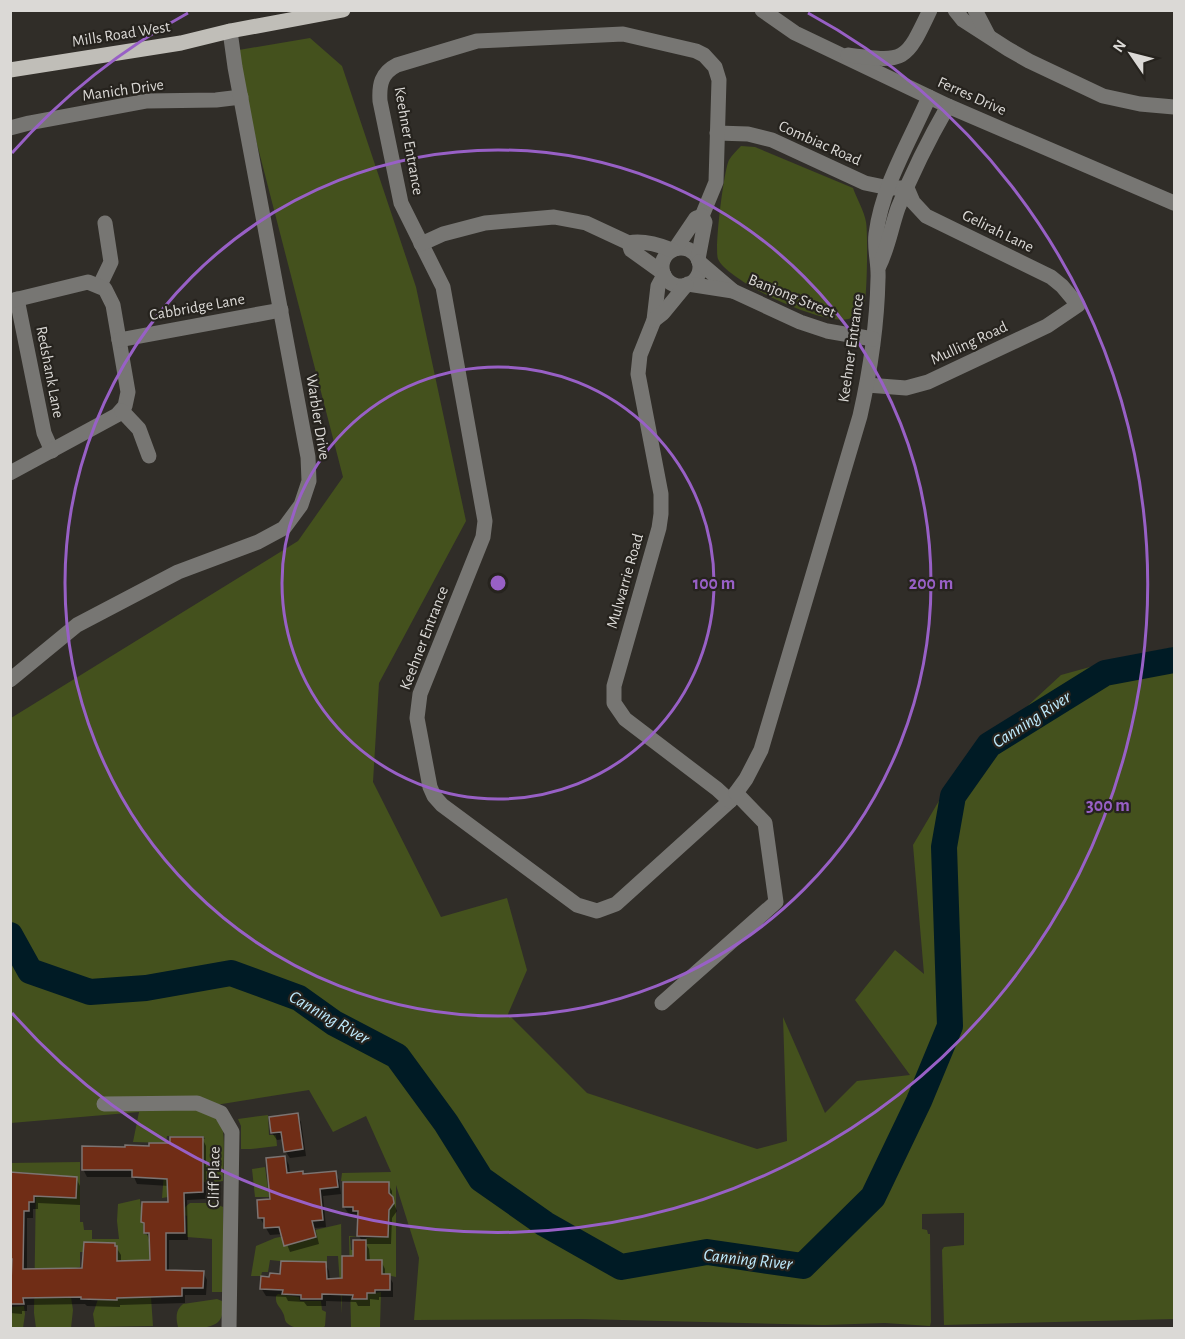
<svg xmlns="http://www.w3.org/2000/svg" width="1185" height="1339" viewBox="0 0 1185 1339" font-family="'Alegreya Sans',sans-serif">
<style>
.green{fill:#44511d}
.shadow{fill:#0007}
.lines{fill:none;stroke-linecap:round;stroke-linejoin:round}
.river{stroke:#001b25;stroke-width:26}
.building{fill:#702d16;stroke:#7c7472;stroke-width:1.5}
.minor{stroke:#777673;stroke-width:15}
.major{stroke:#c0beb8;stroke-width:15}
.ring{fill:none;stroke:#9860c6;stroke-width:3}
.labels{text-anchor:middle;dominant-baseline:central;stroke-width:4.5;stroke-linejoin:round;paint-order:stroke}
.street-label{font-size:16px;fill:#dbd9d6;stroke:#26231e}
.water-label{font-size:18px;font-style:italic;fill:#bde9fc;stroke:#26231e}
.centre{fill:#9860c6;stroke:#26231e;stroke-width:3}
.ring-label{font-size:18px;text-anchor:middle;font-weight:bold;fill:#9860c6;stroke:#26231e;stroke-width:4.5;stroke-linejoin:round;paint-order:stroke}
</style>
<rect width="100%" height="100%" fill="#302d28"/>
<!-- green -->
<g class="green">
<path d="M310,38L342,66L416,287L466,521L379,683L373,782L441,917L507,898L527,970L508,1014L587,1093L757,1149L787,1141L783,1017L825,1113L857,1081L910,1075L855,1000L895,950L924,974L913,845L956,772L1061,675L1126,657L1174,647V1319L944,1325L942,1250L944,1247L964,1245V1213L922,1214V1229L927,1230L928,1234H930L931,1322L930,1326L885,1323L824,1325L582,1319L414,1320L419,1258L396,1185V1277L382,1274L381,1260H364L350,1266V1300H367L368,1294L381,1292L380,1327H351L349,1236H359L350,1237L351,1250L366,1249V1238L388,1237L389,1207L394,1203L393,1197L389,1195L388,1182L341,1181L342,1173L391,1172L366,1116L333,1132L309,1090L197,1108C206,1111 216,1115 221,1124C226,1133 223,1169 223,1181L215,1182L211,1179L208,1182L185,1183L167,1180L168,1197L162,1198L165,1160L203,1162V1139H205L203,1136H167L166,1143L133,1142L139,1112L11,1123V718L298,541L343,477L233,51Z"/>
<path d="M741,146L755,147L853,188C857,199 864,211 866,222C868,232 867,291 865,300C863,307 858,314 851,318C829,329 728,282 718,259C714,249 724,169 729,160C732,155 737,150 741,146Z"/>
<path d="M268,1115L269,1135H276L277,1146L251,1149H241V1126L238,1119Z"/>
<path d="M80,1162V1222H83L84,1230H92V1239H119L117,1221L118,1204L140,1199L144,1234L150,1235V1252H166L151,1297L153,1326L95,1327L93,1314L98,1299H117V1246H115V1243L98,1242L83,1245V1252H80V1267L37,1277V1298L71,1297L73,1310L71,1328H36L34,1313L36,1184H32L31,1173L11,1172L10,1163Z"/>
<path d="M265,1167L269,1197H255L252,1169Z"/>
<path d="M190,1203H214L223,1207V1292H212V1239L187,1237V1216L184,1215V1208Z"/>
<path d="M341,1211L342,1314L338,1256H327V1269L322,1270L321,1262L301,1261L300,1283L297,1263L270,1260L268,1272H262L261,1276H251L256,1246L275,1238L305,1232L307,1240L316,1237L315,1230L341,1224Z"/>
<path d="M278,1294L299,1297L300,1301H321L322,1310L326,1312L325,1326L323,1328C312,1328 293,1331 286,1322C284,1319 285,1316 283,1313C280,1306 275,1305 276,1296Z"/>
<path d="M217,1299L222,1301C222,1305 223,1311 222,1315C218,1332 191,1327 178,1327C176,1319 175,1310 183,1304Z"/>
<path d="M24,1306L25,1314L23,1328H11V1307Z"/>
</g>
<!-- shadow -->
<g class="shadow">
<path d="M297,1115L301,1122L306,1156L290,1158L285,1151L284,1139L277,1140L272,1133Z"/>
<path d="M202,1138L206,1146V1199L187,1200L188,1240H169V1271L203,1272L207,1280L206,1295H185V1303L120,1305V1307L87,1306L85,1304L27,1305V1311H22V1314L10,1313V1174L76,1178L80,1186V1205L38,1203V1209H33V1218H27V1271L83,1270L114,1244L121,1255V1263L151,1262L149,1240L143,1222L169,1203V1186L137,1184L134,1177H87L83,1169L151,1147Z"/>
<path d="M285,1157L289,1165L290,1174L304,1176L335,1173L339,1180L341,1194L323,1196L326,1227L315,1228L319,1244L290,1252L283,1234L270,1235L260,1218L272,1200Z"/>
<path d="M388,1184L392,1191V1199L397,1211L392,1218L391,1244H366L369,1249L370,1261H381L385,1269V1276H389L393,1283V1297H379V1300L370,1299V1306H358L356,1302L326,1301V1306H307L304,1302L288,1301L286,1297L266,1296L261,1288L271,1278L325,1263L329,1271L330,1280H343L362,1241L359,1236V1218L357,1214H349L344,1207Z"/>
</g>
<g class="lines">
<!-- river -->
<path class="river" d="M10,935L30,971L90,992L146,988L231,973L299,998L334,1023L397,1056L446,1123L481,1179L545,1224L621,1267L707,1252L803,1266L873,1197L919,1101L950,1026L944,847L953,796L989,745L1105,673L1174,660"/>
</g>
<!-- building -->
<g class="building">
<path d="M298,1113L303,1149L284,1152L281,1132L271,1133L269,1117Z"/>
<path d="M170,1137H203V1192L184,1193L185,1233H166V1270L204,1271L203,1288H182V1296L117,1298V1300L81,1299V1297L23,1298L24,1304H10L12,1259H10V1172L77,1177L76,1198L34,1196V1202H29V1211H24L23,1269L82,1268L84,1242L115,1243V1246H117V1261L150,1260L149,1233H144V1223L141,1222L142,1202H168L167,1179L132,1177V1170H82V1146L125,1147V1145L149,1146V1143H170Z"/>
<path d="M285,1156L287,1173L303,1171V1174L336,1171L338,1187L320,1189L323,1220L312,1221L316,1237L284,1246L279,1227L264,1228V1218H258L257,1200L270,1199L266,1158Z"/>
<path d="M343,1182H389V1193L393,1197L394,1203L389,1210L388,1237L357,1236L358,1211H353V1207H343Z"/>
<path d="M353,1240H366V1260H382V1274H390V1290H375V1293H367V1299H352L353,1295L322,1294V1299H301V1295L282,1294L283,1290L260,1289L261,1276L269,1277L270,1273L280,1274L281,1261L326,1262L327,1279L342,1278V1256H353Z"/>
</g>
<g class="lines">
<!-- minor -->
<g class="minor">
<path d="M762,10L795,33L948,106L1174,203"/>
<path d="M955,10L963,20L1008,49L1029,61L1103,96L1140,104L1174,107"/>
<path d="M975,10L988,35"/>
<path d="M848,55C905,62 905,63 930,10"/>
<path d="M10,128L29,123L147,101L216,100L241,97"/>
<path d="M717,133L748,134L772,140L865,183L889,188H907L913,202L926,216L1051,277L1062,286L1078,305L1047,326L928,382L906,388L867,385"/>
<path d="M702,216L716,182L719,80L715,67L704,55L696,51L623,34L477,41L397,65C381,73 379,85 380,101L401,203L443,287L485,521L483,537L420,694L417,718L430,787L434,796L442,805L577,905L597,911L616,904L730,801L746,779L761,750L860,416C870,372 877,325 878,279C879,264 874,249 876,234C882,186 910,141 929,97"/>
<path d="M421,244L443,234L485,223L554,217L586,223L629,243"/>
<circle cx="681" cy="267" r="19"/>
<path d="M675,249L696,218L702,216L705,222L698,259"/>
<path d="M699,262L733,291L800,322L827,331L873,339"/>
<path d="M879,266C888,248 891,228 898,208C912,173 929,139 948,106"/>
<path d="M663,273L631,250L629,243C642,240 659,245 672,250"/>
<path d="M664,275L658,286L654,320L640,355L638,374L661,494V514L659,528L614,686V703L625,719L717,789L730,801"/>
<path d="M688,284L733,291"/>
<path d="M100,285L111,262L105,223"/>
<path d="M17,299L44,433L52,451"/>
<path d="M10,301L88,282L105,289L113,305L128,392L125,406L117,415L10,473"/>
<path d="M654,320L663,313L686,285"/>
<path d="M119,340L281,310"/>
<path d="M122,411L139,429L149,456"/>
<path d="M10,680L77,625L178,572L258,542L284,528L301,505L309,481L308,457L235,67L230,31"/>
<path d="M662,1003L776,902L765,823L736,793"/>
<path d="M104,1104L197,1103L221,1113L232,1132L229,1328"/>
</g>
<!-- major -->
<path class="major" d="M10,70L181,43L230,31L343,10"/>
</g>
<!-- distance rings -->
<g class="ring">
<circle cx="498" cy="583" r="216"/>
<circle cx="498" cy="583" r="433"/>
<path d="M12 153A649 649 0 0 1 188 13M808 13A649 649 0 1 1 12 1013"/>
</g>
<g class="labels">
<!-- street labels -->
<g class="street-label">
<text transform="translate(121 34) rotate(-9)">Mills Road West</text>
<text transform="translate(123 90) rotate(-8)">Manich Drive</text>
<text transform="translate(972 96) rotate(24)">Ferres Drive</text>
<text transform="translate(409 141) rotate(80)">Keehner Entrance</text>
<text transform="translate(820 143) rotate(24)">Combiac Road</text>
<text transform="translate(998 231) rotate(26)">Gelirah Lane</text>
<text transform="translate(792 296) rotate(22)">Banjong Street</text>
<text transform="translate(197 307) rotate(-10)">Cabbridge Lane</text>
<text transform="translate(969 343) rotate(-25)">Mulling Road</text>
<text transform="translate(851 348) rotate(-82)">Keehner Entrance</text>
<text transform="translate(50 372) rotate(79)">Redshank Lane</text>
<text transform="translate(318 417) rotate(81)">Warbler Drive</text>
<text transform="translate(625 581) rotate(-74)">Mulwarrie Road</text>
<text transform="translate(424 638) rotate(-69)">Keehner Entrance</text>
<text transform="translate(214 1177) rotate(-89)">Cliff Place</text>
</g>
<!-- water labels -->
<g class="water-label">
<text transform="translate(1032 720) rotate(-33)">Canning River</text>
<text transform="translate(329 1018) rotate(30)">Canning River</text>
<text transform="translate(748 1260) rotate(6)">Canning River</text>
</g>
</g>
<circle cx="498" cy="583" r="9" class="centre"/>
<g class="ring-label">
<text x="714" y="589">100 m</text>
<text x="931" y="589">200 m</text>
<text x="1108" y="811">300 m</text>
</g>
<!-- border -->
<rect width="1185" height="1339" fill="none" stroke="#dbd9d6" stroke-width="24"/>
<!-- north arrow -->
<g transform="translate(1131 54) rotate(305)" stroke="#26231e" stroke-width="4.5" paint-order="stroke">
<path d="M0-4.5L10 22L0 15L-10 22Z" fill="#dbd9d6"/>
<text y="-9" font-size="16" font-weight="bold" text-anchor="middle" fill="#dbd9d6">N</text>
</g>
</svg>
